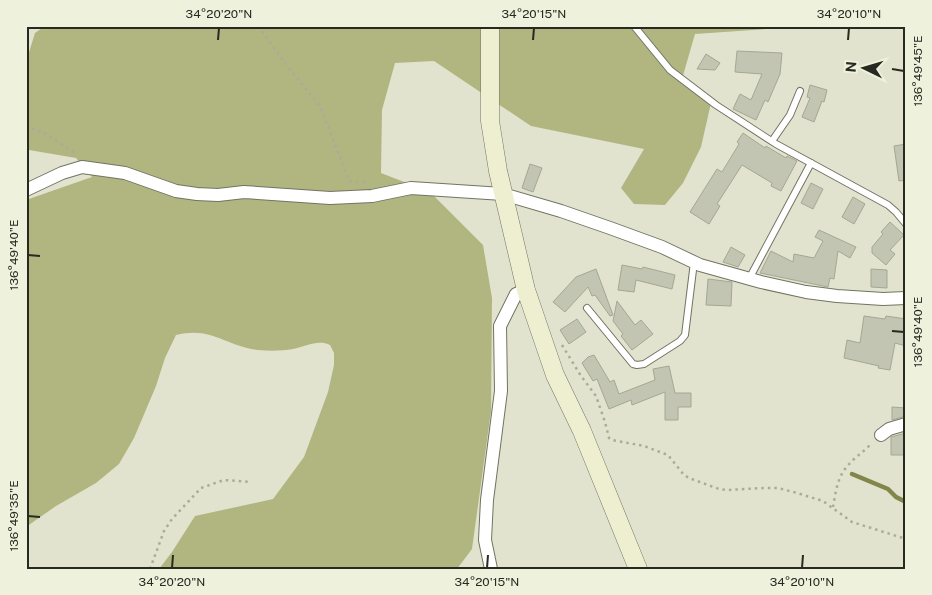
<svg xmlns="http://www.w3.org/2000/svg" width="932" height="595" viewBox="0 0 932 595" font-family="'Public Sans',sans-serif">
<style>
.green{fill:#b1b681}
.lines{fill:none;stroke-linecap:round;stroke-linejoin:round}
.stream{stroke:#82864a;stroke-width:4.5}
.building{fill:#c2c5b1;stroke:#a5a793}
.lane-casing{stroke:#727462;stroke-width:8}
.street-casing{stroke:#727462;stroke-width:14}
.secondary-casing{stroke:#727462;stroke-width:19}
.path{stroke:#a9ab9b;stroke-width:2.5;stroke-dasharray:2.5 4;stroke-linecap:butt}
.lane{stroke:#fff;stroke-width:6}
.street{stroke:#fff;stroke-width:12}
.secondary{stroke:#eeefd1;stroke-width:18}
.ticks{fill:none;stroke:#282921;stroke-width:2}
.neatline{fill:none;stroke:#282921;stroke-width:2}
.ticks-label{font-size:12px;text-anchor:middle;fill:#282921}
</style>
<rect width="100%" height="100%" fill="#e1e3cf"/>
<!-- green -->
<path class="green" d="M45,26H787L781,28L695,34L682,79L711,103L701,147L683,183L665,205L634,204L621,188L644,149L531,126L434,61L395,63L382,110L381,173L430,192L483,245L492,298L491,411L472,549L457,569H159L172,552L195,516L273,499L304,457L328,392L334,365V353L330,345C318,339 305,347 293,349C282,351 269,351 258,350C225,346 212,326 176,335L165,358L156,386L134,438L119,464L96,483L56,506L26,527V200L92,177L76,158L29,150L26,136V62L35,33Z"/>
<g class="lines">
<!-- stream -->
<path class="stream" d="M852,474L888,489L896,497L906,502"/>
</g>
<!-- building -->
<g class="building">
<path d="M737,51L782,53L780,74L768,102L765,100L756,120L733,109L740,94L751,100L762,74L735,72Z"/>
<path d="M706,54L720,63L715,70L697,69Z"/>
<path d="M810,85L827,90L824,102L822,101L814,122L802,117L810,98L807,97Z"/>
<path d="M743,133L765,148L766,146L786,158L787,156L797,161L781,191L771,186L772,183L742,165L717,204L720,206L709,224L690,212L717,169L722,172L739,144L737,142Z"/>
<path d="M906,144V180L899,181L894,146Z"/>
<path d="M530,164L542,168L533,192L522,188Z"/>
<path d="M811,183L823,189L813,209L801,203Z"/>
<path d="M853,197L865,204L854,224L842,217Z"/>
<path d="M890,222L904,235L890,250L895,254L886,265L872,253V247L883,234L881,232Z"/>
<path d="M819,230L856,247L850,258L838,251L834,279L830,278L828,287L760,273L771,251L793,262L794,254L814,258L823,241L815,237Z"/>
<path d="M731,247L745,255L738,267L723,262Z"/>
<path d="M622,265L642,269L643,267L675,275L672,289L636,280L634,292L618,290Z"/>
<path d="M596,269L613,315L610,316L595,295L592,296L588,287L565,312L553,302L576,277Z"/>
<path d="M871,269L887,270V288L871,287Z"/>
<path d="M708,279L732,282L731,306L706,305Z"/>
<path d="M617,301L635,325L641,320L653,334L632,350L621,336L623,334L613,321Z"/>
<path d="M864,316L885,319L886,316L906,319V346L895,343L890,370L878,368L879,366L844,358L847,340L860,343Z"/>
<path d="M577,319L586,332L569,344L560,330Z"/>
<path d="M594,355L610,382L614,380L619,394L655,380L653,369L669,366L675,393H691V407H678V420H665V392L632,405L631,400L609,409L597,379L593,381L582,363L588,357Z"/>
<path d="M892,407L906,408V416L892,420Z"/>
<path d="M906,433V455H891V437Z"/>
</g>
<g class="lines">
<defs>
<g id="lane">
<path d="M634,26L670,70L716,105L776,144L888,205L896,212L906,224"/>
<path d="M772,141L790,115L800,91"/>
<path d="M749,279L811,163"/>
<path d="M587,308L633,364L637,365L644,364L680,341L685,335L694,262"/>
</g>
<g id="street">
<path d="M26,190L62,173L82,167L125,173L176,191L197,194L218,195L244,192L330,198L372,196L411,188L503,194L561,211L610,228L662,247L700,265L761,282L806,292L837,296L883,299L906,298"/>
<path d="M881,435L889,429L906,424"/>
<path d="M491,569L485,540L487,500L501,391L500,326L516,294L526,290"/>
</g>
<path id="secondary" d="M490,26V121L498,171L526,290L555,375L582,431L638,569"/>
</defs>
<!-- lane casing -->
<use href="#lane" class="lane-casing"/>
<!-- street casing -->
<use href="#street" class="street-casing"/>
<!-- secondary casing -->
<use href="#secondary" class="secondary-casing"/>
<!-- path -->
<g class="path">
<path d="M258,26L285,63L320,106L349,181L366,182"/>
<path d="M26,126L46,134L76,154"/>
<path d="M562,345L581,376L596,396L605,422L609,438L612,440L644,446L668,455L684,475L689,478L719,489L727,490L764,488H778L797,493L823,501L852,522L906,539"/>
<path d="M833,507C835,496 837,481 843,472C850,460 863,453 872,443"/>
<path d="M150,569L164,531L172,519L201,488L224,480L251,482"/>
</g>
<!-- lane -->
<use href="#lane" class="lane"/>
<!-- street -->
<use href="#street" class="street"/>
<!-- secondary -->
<use href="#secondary" class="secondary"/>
</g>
<!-- ticks -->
<path class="ticks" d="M218,40L219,28M533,40L534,28M848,40L849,28M892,69L904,71M28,255L40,256M892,331L904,332M28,516L40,517M172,568L173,555M487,568L488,555M802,568L803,555"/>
<!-- border -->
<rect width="932" height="595" fill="none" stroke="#eef1dc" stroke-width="55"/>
<!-- north arrow -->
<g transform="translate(864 68) rotate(275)" stroke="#eef1dc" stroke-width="4" paint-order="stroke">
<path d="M0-4L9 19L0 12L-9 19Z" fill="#282921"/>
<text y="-8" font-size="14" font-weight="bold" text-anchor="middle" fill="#282921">N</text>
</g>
<rect x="28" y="28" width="876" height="540" class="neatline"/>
<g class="ticks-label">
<text x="219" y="18">34°20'20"N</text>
<text x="534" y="18">34°20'15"N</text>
<text x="849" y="18">34°20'10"N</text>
<text transform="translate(918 71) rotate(-90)" y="4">136°49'45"E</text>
<text transform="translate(14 255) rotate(-90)" y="4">136°49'40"E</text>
<text transform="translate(918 332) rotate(-90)" y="4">136°49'40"E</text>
<text transform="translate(14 516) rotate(-90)" y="4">136°49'35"E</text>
<text x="172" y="586">34°20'20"N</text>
<text x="487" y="586">34°20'15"N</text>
<text x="802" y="586">34°20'10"N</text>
</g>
</svg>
